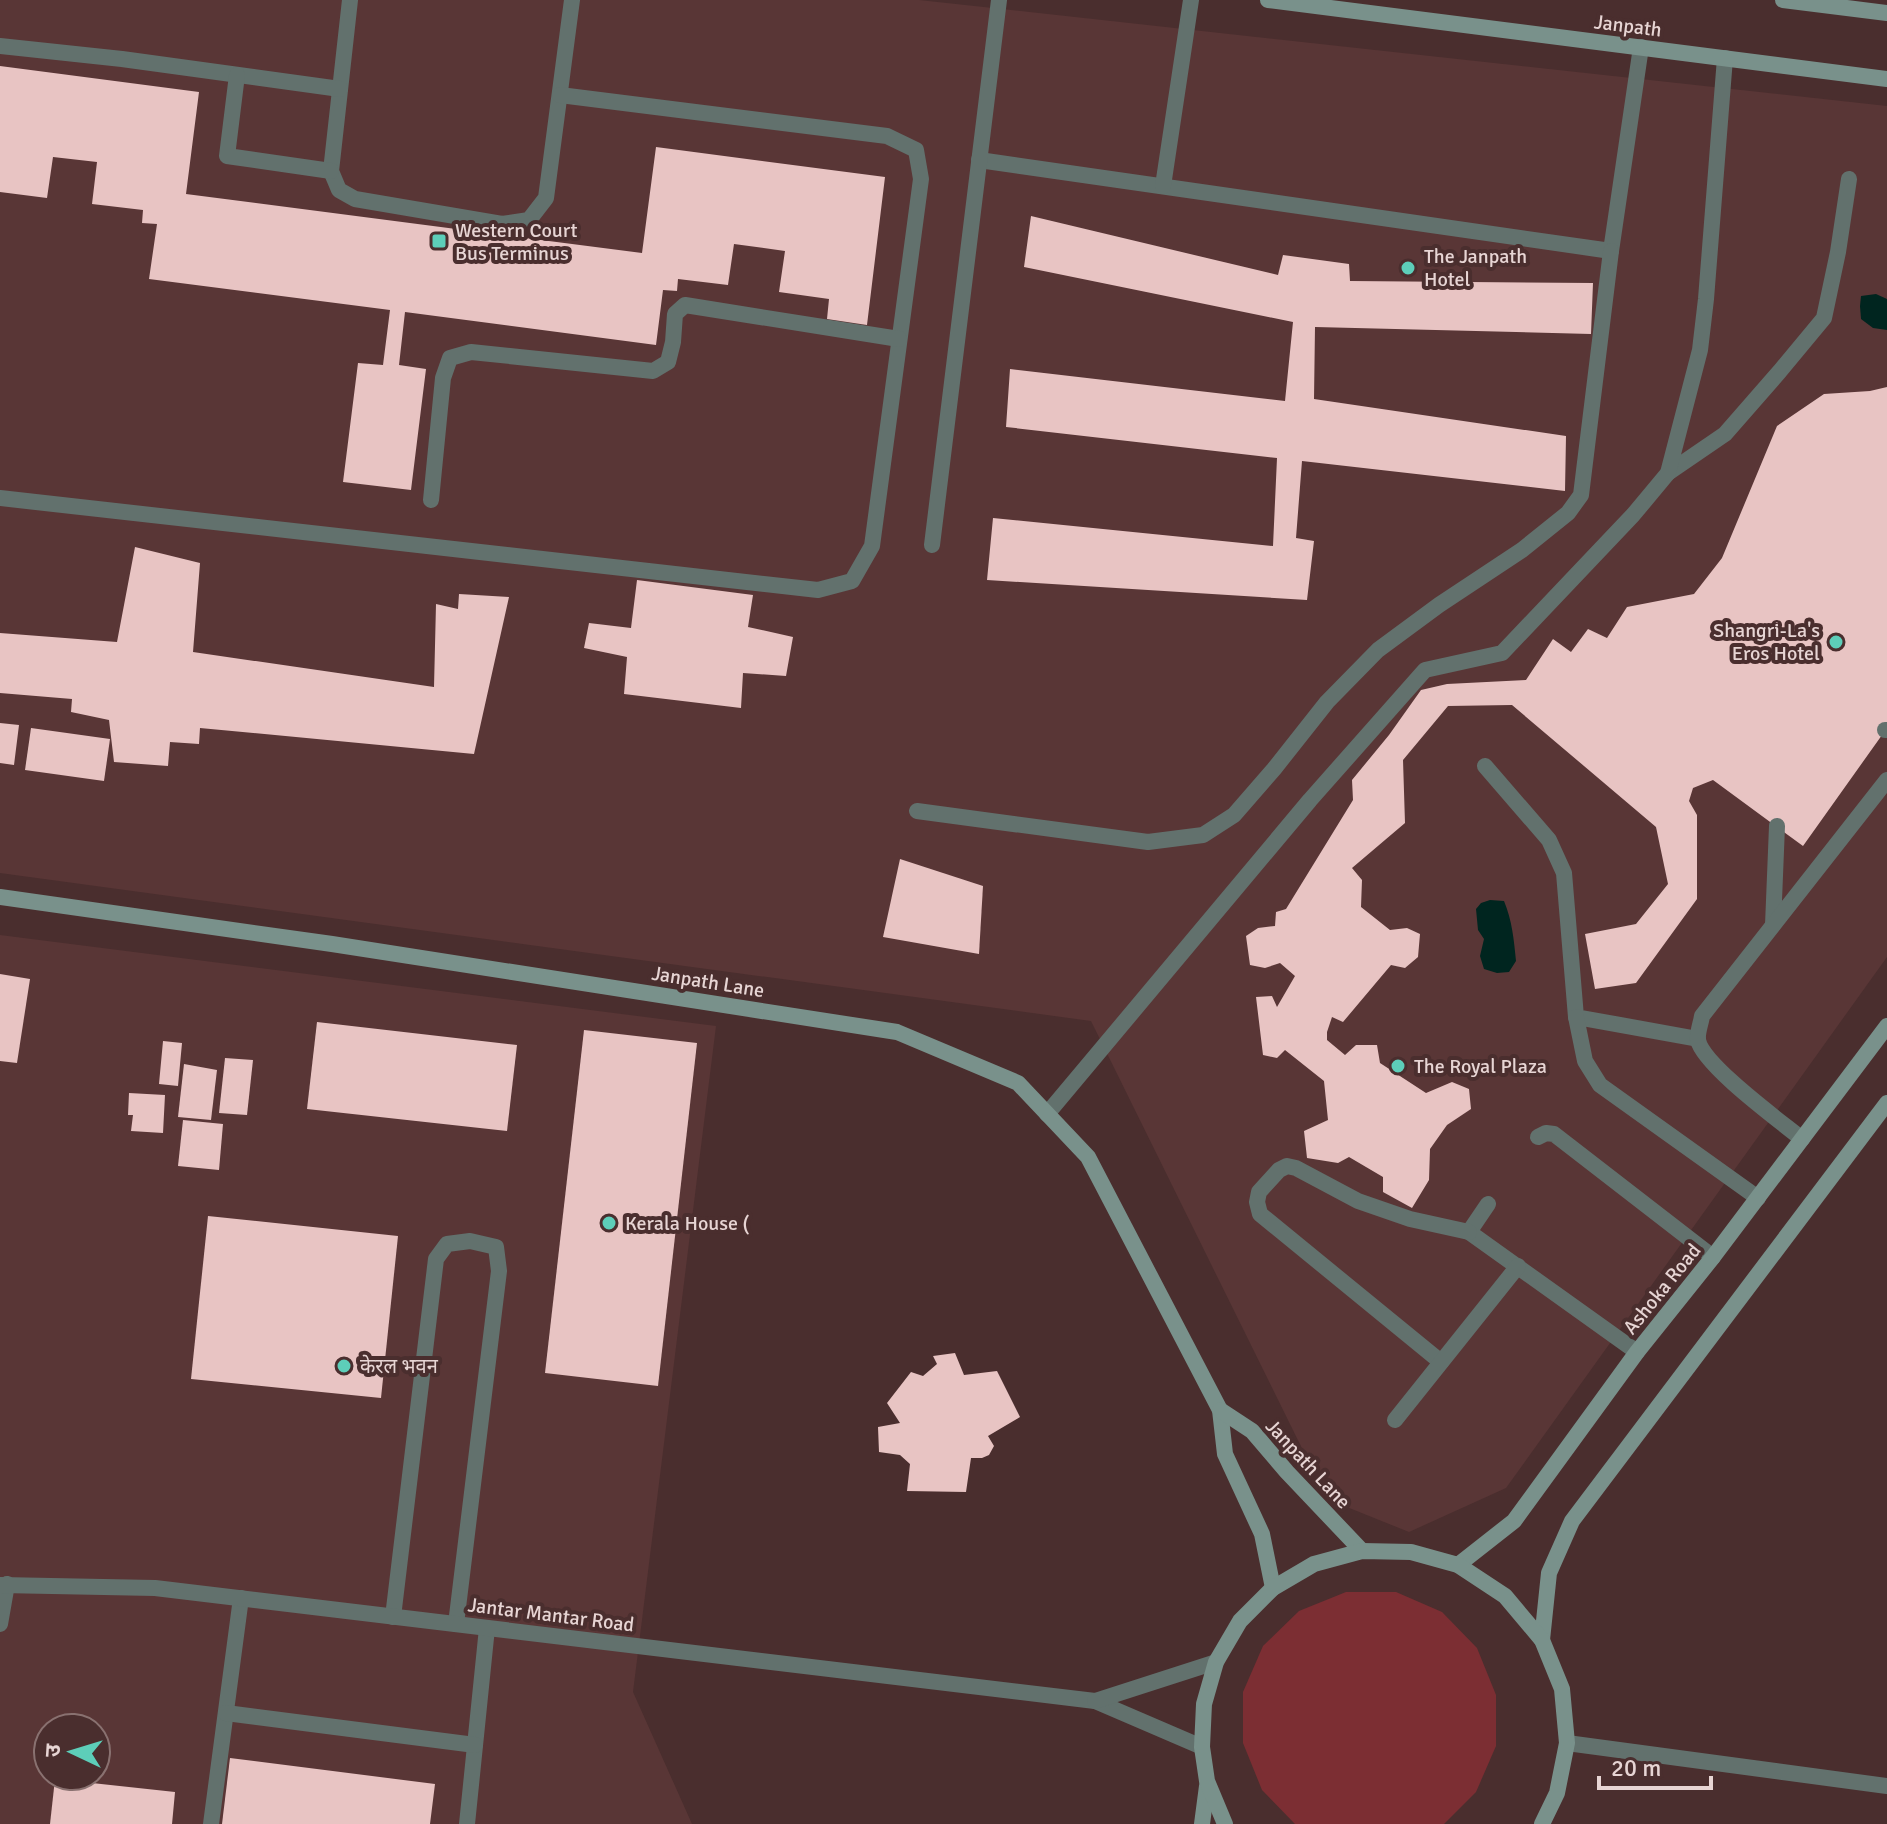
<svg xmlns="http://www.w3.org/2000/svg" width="1887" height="1824" viewBox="0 0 1887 1824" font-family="Signika,'Noto Sans Devanagari',sans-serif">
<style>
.built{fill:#593636;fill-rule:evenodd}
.green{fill:#7c2e33}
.water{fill:#00251f}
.building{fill:#e8c4c3}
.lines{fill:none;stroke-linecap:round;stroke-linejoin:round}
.lane{stroke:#62716d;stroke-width:16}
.street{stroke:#62716d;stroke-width:16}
.secondary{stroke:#79918b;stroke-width:16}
.poi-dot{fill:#5dceb9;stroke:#4a2e2e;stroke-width:3}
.labels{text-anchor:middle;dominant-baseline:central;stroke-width:8;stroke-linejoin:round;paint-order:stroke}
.street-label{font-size:20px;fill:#e7d5d4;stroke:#4a2e2e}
.poi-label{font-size:20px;fill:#e7d5d4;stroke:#4a2e2e;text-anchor:start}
</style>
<rect width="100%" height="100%" fill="#4a2e2e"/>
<!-- built -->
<g class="built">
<path d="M0,0H919L1887,106V957L1506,1488L1409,1532L1327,1499L1091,1021L0,873Z"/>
<path d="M0,935L716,1026L633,1692L692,1824H0ZM48,1728H96V1776H48Z"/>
</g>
<!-- green -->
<path class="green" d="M1346,1592H1396L1442,1612L1477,1648L1496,1695V1746L1476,1792L1444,1824H1295L1262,1790L1243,1743V1692L1263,1646L1299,1611Z"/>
<!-- water -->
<g class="water">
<path d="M1876,294L1887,299V330L1873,328L1861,319L1860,306L1861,296Z"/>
<path d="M1490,900L1504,901C1512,920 1514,940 1516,961L1509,972L1497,973L1484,969L1480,956L1484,939L1478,930L1476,909L1481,903Z"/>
</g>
<!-- building -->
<g class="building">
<path d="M0,66L199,92L186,194L642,253L656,147L885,177L867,325L827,319L829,299L779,292L785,251L734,244L728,285L678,279L677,291L663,290L656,345L405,312L399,365L426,369L411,490L343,482L358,363L383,365L390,310L149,279L157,224L142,223L143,210L92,204L97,162L53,157L47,198L0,192Z"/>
<path d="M1031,216L1278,275L1283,255L1349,264L1350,281L1593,283L1591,334L1315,327L1314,399L1566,436L1565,491L1302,461L1296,538L1314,541L1307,600L987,580L993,518L1273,546L1277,458L1006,427L1010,369L1285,401L1293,322L1024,267Z"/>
<path d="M1887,387V728L1803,846L1713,780L1693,788L1689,801L1697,815V899L1636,983L1595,989L1585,934L1636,924L1668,884L1656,827L1512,705L1448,706L1403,760L1405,823L1352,868L1362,880L1361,907L1390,930L1407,928L1420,934L1418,957L1405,968L1391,965L1343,1022L1332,1017L1327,1032V1040L1345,1055L1356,1045H1377L1380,1063L1426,1093L1452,1082L1469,1089L1471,1109L1447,1125L1430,1149L1429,1180L1412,1208L1383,1192V1177L1349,1157L1338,1163L1307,1158L1304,1131L1328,1120L1324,1081L1285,1050L1277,1058L1263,1055L1256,997L1272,996L1277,1007L1295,976L1280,963L1265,968L1250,965L1246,936L1258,928L1275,926L1276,912L1286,909L1353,800L1352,780L1389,735L1421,690L1447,684L1526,680L1553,639L1571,652L1588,629L1607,638L1627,607L1694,594L1722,558L1777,426L1824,394L1870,391Z"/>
<path d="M135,547L200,563L193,652L434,687L436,604L458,609L459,594L509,597L474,754L200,728L199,744L170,742L168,766L114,762L109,720L71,712L72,699L0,693V633L117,642Z"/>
<path d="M637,580L753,595L748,627L793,637L786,676L743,673L741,708L624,694L627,657L584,648L589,623L631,628Z"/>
<path d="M0,723L19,725L14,765L0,763Z"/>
<path d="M31,728L110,739L104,781L25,770Z"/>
<path d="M900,859L983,886L979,954L883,937Z"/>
<path d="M0,974L30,979L17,1063L0,1061Z"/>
<path d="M317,1022L517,1045L507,1131L307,1109Z"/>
<path d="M584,1030L697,1043L658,1386L545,1373Z"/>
<path d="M163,1041L182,1043L178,1086L159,1084Z"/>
<path d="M225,1058L253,1060L247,1115L219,1113Z"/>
<path d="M184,1064L217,1070L211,1120L178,1117Z"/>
<path d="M129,1093L165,1095L163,1133L131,1131L133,1115H128Z"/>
<path d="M183,1120L223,1124L219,1170L178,1166Z"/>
<path d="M208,1216L398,1236L381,1398L191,1379Z"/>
<path d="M955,1353L964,1375L997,1371L1020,1417L988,1436L994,1446L989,1455L982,1458H971L966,1492L907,1491L910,1464L900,1455L879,1452L878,1427L900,1423L887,1403L911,1372L923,1376L937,1364L933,1356Z"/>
<path d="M230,1758L435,1784L430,1824H222Z"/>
<path d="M55,1779L175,1792L172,1824H50Z"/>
</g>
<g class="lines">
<!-- lane -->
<g class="lane">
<path d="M350,0L331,171L339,190L355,199L502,224L529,220L546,198L572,0"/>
<path d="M0,46L122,59L340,89"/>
<path d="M237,75L227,156L331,171"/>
<path d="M979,160L1611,251L1641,47"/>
<path d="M1163,186L1191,0"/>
<path d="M1668,473L1725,434L1780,371L1824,318L1838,252L1849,179"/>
<path d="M0,498L818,590L852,581L872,546L921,179L916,150L887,136L560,95"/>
<path d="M431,500L443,378L450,358L471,352L653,371L668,362L673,342L675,314L685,305L899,339"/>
<path d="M932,545L999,0"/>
<path d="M1885,730H1887"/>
<path d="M1485,766L1549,840L1564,873L1576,1017L1698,1039"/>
<path d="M917,811L1148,842L1203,835L1234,815L1274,769L1327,702L1378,650L1439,605L1522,550L1568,513L1581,495L1611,251"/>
<path d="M1773,925L1777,826"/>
<path d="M1576,1017L1585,1061L1600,1085L1758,1198"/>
<path d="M1047,1114L1310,800L1425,670L1502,653L1633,515L1668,473L1700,350L1706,299L1725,58"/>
<path d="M1538,1137L1546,1133L1554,1134L1713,1257"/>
<path d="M1802,1139C1780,1121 1703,1065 1698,1040C1697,1033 1701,1023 1702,1016L1887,780"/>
<path d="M1488,1204L1469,1232L1637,1352"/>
<path d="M1441,1362L1260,1214L1257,1202L1259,1192L1279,1170L1287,1166L1296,1168L1358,1201L1410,1219L1469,1232"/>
<path d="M1395,1420L1518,1266"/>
<path d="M393,1617L436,1259L447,1244L470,1241L496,1247L499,1271L456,1624"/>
<path d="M0,1624L7,1584"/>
<path d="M211,1824L241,1598"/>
<path d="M467,1824L487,1628"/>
</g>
<!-- street -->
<g class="street">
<path d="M0,1585L155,1588L1095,1701L1202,1747"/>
<path d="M1095,1701L1216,1662"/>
<path d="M226,1713L475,1745"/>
<path d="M1567,1743L1887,1786"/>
</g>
<!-- secondary -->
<g class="secondary">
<path d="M1268,0L1887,79"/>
<path d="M1783,0L1887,13"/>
<path d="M0,897L332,944L897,1032L1018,1083L1088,1157L1220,1410L1225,1454L1262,1534L1273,1588"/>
<path d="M1220,1410L1252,1431L1287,1472L1362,1551"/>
<path d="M1458,1565L1514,1521L1637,1352L1713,1257L1887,1026"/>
<path d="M1542,1640L1549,1573L1572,1521L1887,1103"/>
<path d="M1202,1824L1207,1786"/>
<path d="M1225,1824L1207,1781L1202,1747L1204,1704L1216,1662L1240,1621L1273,1588L1314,1564L1362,1551L1411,1552L1458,1565L1505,1596L1542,1640L1562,1689L1567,1743L1557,1793L1542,1824"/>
</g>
</g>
<!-- markers -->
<g class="poi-dot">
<rect x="431" y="233" width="16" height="16" rx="4"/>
<circle cx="1408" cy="268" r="8"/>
<circle cx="1836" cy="642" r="8"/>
<circle cx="1398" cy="1066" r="8"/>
<circle cx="609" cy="1223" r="8"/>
<circle cx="344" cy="1366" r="8"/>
</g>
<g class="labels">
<!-- street labels -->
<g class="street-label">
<text transform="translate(1628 26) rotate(7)">Janpath</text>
<text transform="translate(708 982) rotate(9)">Janpath Lane</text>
<text transform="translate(1662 1289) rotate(-51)">Ashoka Road</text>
<text transform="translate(1308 1464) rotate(47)">Janpath Lane</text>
<text transform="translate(551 1615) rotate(7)">Jantar Mantar Road</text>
</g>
<!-- poi labels -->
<g class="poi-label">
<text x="455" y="230">Western Court<tspan x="455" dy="23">Bus Terminus</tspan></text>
<text x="1424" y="256">The Janpath<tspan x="1424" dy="23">Hotel</tspan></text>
<text x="1820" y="630" text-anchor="end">Shangri-La's<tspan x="1820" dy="23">Eros Hotel</tspan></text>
<text x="1414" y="1066">The Royal Plaza</text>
<text x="625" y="1223">Kerala House (</text>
<text x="360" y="1366">केरल भवन</text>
</g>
</g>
<!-- north arrow -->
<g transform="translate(72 1752) rotate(274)"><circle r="38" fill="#4a2e2e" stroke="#897170" stroke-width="2"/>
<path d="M0-6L14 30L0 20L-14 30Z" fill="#5dceb9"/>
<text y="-12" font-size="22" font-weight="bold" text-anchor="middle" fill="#e7d5d4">उ</text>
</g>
<!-- scale -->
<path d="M1599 1776v12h112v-12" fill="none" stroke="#e7d5d4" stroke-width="4"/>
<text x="1611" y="1776" font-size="24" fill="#e7d5d4" stroke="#4a2e2e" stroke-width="6" paint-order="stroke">20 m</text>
</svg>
